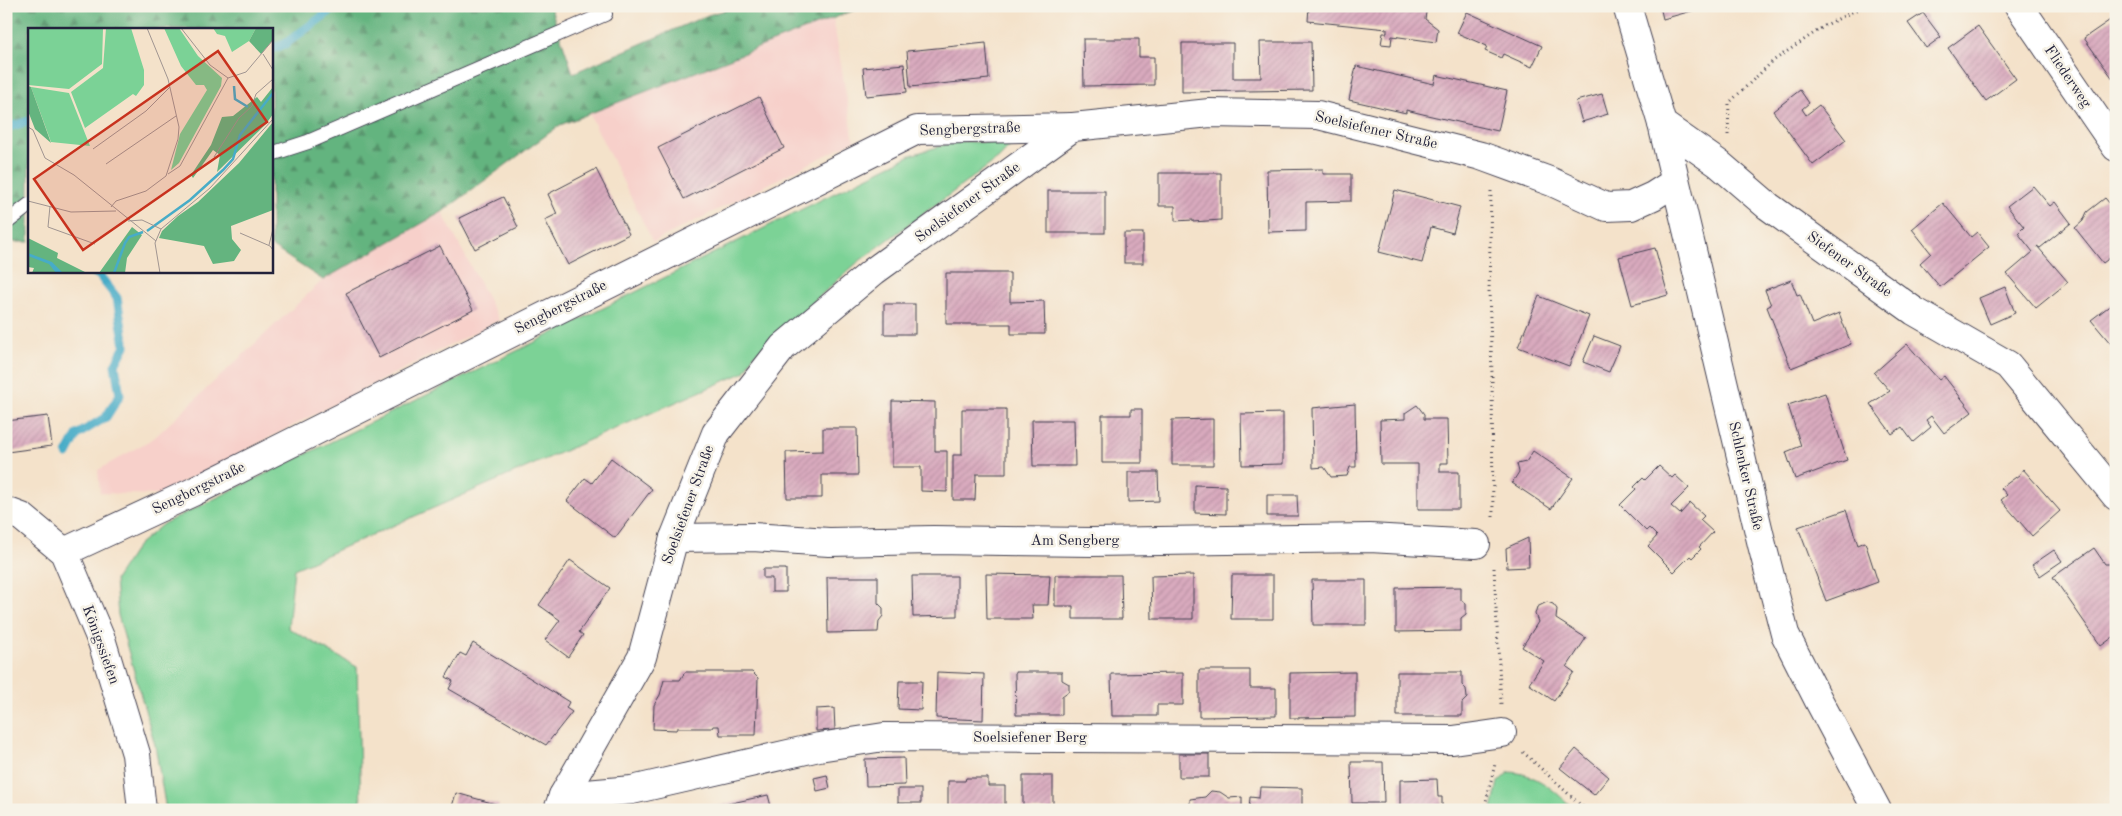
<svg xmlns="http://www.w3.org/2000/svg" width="2122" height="816" viewBox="0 0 2122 816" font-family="'Old Standard TT',serif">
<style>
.built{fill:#f7d0ca}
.green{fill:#7bd296;stroke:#4e7a68}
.forest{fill:url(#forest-firs);stroke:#436b5d}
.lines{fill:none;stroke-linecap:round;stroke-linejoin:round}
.stream{stroke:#47acc7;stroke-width:9}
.building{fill:url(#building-hatch)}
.service-casing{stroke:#423f50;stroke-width:16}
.minor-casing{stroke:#423f50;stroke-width:30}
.path{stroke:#423f50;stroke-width:3;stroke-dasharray:1 4;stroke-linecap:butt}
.service{stroke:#fff;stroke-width:14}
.minor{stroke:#fff;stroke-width:28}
.labels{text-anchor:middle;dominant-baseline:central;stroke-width:5;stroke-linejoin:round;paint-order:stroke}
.street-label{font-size:15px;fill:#22223b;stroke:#f7f3e8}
.inset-river{fill:none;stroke:#47acc7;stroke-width:2.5}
.inset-road{fill:none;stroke:#a09591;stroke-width:1}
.view{fill:#c8321e;fill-opacity:0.15;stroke:#c8321e;stroke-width:2.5}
.inset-edge{fill:none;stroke:#22223b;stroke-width:2.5}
</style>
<defs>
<pattern id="forest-firs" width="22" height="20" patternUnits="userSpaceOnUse" patternTransform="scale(1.25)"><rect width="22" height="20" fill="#64b47f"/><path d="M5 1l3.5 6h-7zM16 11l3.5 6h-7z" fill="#529269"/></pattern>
<pattern id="building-hatch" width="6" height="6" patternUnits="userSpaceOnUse" patternTransform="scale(1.25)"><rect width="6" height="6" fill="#d9aabe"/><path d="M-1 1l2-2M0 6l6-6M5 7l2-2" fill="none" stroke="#ba92a4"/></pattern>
</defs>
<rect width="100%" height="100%" fill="#f7f3e8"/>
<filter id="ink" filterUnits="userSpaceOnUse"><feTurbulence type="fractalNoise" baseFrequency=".02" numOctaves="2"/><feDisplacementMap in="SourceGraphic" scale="10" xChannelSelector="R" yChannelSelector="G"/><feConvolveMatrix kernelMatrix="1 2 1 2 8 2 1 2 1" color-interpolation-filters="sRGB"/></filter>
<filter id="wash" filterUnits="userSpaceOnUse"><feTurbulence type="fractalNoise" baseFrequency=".0096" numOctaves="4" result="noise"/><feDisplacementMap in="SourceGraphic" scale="20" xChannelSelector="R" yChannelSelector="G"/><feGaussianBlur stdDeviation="1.12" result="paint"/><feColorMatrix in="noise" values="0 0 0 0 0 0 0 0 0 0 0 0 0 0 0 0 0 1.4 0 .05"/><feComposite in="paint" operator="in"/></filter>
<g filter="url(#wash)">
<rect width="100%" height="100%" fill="#f4e2ca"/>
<!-- built -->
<g class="built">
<path d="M833,18L854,141L653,242L589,113Z"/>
<path d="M442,212L499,320L157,495L100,493L98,470L154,438L323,280Z"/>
</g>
<!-- green -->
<g class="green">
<path d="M957,141L1012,144L999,158L858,262L753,356L745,372L294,569L288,628L357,667L361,810H166L155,745L118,615L115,580L138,545L163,524L533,343L911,155Z"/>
<path d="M1509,772C1537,773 1555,791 1575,810H1492L1498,782Z"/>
</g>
<!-- forest -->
<path class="forest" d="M6,6H550L573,73L708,15L740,6H865L560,125L442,212L323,280L271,246V29H29V242H6Z"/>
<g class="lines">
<!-- stream -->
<g class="stream">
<path d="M271,49L285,44L337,6"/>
<path d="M6,128L29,121"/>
<path d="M67,454L77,435L106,417L120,395L115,365L125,346L117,298L99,275L92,271"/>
</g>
</g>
<g id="blocks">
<!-- building -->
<g class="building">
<path d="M1309,6H1427L1425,19L1438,29L1436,42L1392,36L1391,45L1381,44L1383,33H1387V29L1308,21Z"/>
<path d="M1660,6H1694L1695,10L1663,19Z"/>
<path d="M1467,12L1542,46L1532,67L1503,54L1501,58L1485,51L1487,46L1457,33Z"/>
<path d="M1923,13L1941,37L1926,48L1908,23Z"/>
<path d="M2116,16V83L2084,38Z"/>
<path d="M1978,26L2016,79L1986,101L1948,48Z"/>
<path d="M1083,39H1139V57H1154V85L1084,86Z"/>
<path d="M1260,42H1311L1312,90L1182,92V43H1233V78H1261Z"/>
<path d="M986,43L989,79L910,87L907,51Z"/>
<path d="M904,64L907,92L866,96L863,68Z"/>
<path d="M1356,66L1434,84L1436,75L1507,91L1498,131L1427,115L1406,110V113L1349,100Z"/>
<path d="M1800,90L1809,103L1802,109L1806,115L1819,105L1846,140L1813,165L1773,111Z"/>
<path d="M1602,94L1608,114L1582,122L1576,101Z"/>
<path d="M759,97L784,148L684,199L658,148Z"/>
<path d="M596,169L629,234L568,265L545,220L557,214L548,194Z"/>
<path d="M1323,169V174H1351V201L1306,202V231L1268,232L1267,170Z"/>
<path d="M1159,173H1221V220L1193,222V220L1175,221V206H1159Z"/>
<path d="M2033,186L2050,206L2055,202L2071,223L2040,248L2037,246L2068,282L2036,308L2007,274L2033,252L2018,233L2024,227L2007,206Z"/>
<path d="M1395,190L1460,207L1453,233L1431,227L1422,263L1379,252Z"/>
<rect x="1048" y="191" width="57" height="42"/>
<path d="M503,197L518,227L475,249L459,218Z"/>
<path d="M2105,198L2116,211V253L2103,263L2075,228L2083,221L2087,212Z"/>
<path d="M1943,203L1971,237L1977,232L1989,247L1940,287L1920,263L1931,253L1912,229Z"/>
<rect x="1124" y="233" width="19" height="30"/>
<path d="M440,246L473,310L379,358L346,293Z"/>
<path d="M1655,248L1668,295L1632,305L1619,257Z"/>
<path d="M946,273H1010V302L1044,301L1045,334H1011V324H946Z"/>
<path d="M1791,280L1797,295L1800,294L1812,324L1839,313L1851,344L1791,368L1767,307L1771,305L1765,290Z"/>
<path d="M2005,287L2015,313L1990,324L1979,298Z"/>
<path d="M1539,296L1589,316L1569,366L1518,347Z"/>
<path d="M2116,301V350L2091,320Z"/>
<rect x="884" y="304" width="31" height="30"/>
<path d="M1594,336L1620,346L1609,372L1583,362Z"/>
<path d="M1907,344L1939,380L1944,376L1972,412L1944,433L1931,416L1926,420L1931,427L1913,442L1902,427L1892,434L1870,404L1890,391L1874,373Z"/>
<path d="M1825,393L1847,460L1795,479L1786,452L1801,446L1788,405Z"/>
<path d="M892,401L935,402V451H947V492L921,491V467H892Z"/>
<path d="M1355,404L1356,467H1350L1347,476L1331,477L1324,467L1313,468L1312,408Z"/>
<path d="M1417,405L1424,414V419H1447L1448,463H1440V472H1459V509H1418V464H1381L1380,420L1405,419V413Z"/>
<path d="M962,409H1006V474H976L975,500H953V455H962Z"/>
<path d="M1131,409H1142V463H1102V415H1131Z"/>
<path d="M1283,413V464L1242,465L1241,414Z"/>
<path d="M48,416L52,446L7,452L6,421Z"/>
<path d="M1213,419V465H1172V420Z"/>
<path d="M1032,420H1074L1075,466H1033Z"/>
<path d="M823,428H857L858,475H822V498H787L786,452L823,451Z"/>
<path d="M1533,451L1573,478L1551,509L1512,483L1519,472L1517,464L1526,462Z"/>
<path d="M611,458L652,489L615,538L567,501L585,478L592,483Z"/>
<path d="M1659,466L1672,478L1675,475L1689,488L1671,506L1680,514L1690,503L1704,516L1700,520L1713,532L1699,547L1701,549L1692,558L1690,556L1674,572L1648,546L1657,536L1649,528L1646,531L1620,505L1636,489L1634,487L1643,478L1645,480Z"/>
<path d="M2023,469L2060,511L2032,536L2001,500L2007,495L2001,488L2019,475Z"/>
<path d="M1128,472H1158L1159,501L1128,502Z"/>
<path d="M1195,485L1226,486V514L1195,513Z"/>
<path d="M1267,495H1297L1298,516H1267Z"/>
<path d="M1846,510L1858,545L1865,542L1878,582L1826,601L1798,527Z"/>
<path d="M1528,538L1529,567L1507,568L1506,548Z"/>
<path d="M2094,548L2105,564H2112L2116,569V635L2101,646L2053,577Z"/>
<path d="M2054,550L2062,561L2040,576L2032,565Z"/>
<path d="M570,560L610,588L579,632L583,635L568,657L545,640L560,620L539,605Z"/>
<path d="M763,569H786V592H772V578H763Z"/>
<path d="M986,574L1050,575L1048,605H1032L1033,619H987Z"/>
<path d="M1055,575H1121L1122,619H1073V606H1055Z"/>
<path d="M1193,575V619H1152L1151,576Z"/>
<path d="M1232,575H1273V619H1231Z"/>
<path d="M912,576H957V616L913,617Z"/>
<path d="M827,577H878V603L883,608V616L879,621L878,632L828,633Z"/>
<path d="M1312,580H1366V625H1313Z"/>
<path d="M1461,587V600L1466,604V614L1461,618V631L1396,632V588Z"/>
<path d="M1547,602L1553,604L1557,609L1556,619L1586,638L1567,667L1574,672L1554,701L1529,684L1544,661L1522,647L1538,622L1535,614L1537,607Z"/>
<path d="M473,643L569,702L566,708L572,712L546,745L449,689L453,681L446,677L460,653L466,656Z"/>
<path d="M1199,670H1250V688H1276V716L1199,717Z"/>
<path d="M685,672H752L758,678L756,735H720L719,726H713L712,728H677L676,730L653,729L654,705L660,695L664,680H680Z"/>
<path d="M937,672L984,674L983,720L936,718Z"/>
<path d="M1015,672H1062V680L1069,684V691L1062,696V715H1016Z"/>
<path d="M1355,672V717L1290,718V673Z"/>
<path d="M1397,672H1462V685L1466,689L1467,698L1462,703V716H1397Z"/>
<path d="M1183,673V705H1157V716H1112L1111,674Z"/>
<path d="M899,681H922L921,710L898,709Z"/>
<path d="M834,708L835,730L816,731V709Z"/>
<path d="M1576,749L1609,777L1594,795L1560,768Z"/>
<rect x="1179" y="754" width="30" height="23"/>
<path d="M904,758L905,785L866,786L865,759Z"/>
<path d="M1351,762H1383L1384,803H1352Z"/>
<path d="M827,775L830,788L817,791L814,778Z"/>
<rect x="1023" y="776" width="30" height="34"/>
<path d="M966,778H988V786H1005V810H948V781H965Z"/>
<path d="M1437,779L1438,797H1442V810H1400V780Z"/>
<path d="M1260,787L1302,788V810H1249L1250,797L1259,798Z"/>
<rect x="898" y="789" width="23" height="14"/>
<path d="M1211,791L1220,792L1229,798L1242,797V810H1190V799L1205,797Z"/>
<path d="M456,793L499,805L497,810H451Z"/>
<path d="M768,795L772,810H715L714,807Z"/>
</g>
</g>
</g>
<g filter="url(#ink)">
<use href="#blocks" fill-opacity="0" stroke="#423f50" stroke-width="1"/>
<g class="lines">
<defs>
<g id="service">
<path d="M271,154L308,142L605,14"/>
<path d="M6,223L29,205"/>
</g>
<g id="minor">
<path d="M1627,6L1662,124L1762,545L1785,634L1819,701L1877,810"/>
<path d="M2019,6L2116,147"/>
<path d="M1662,124L1719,164L1768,206L1914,311L2008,365L2116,496"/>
<path d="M6,511L22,517L64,552L102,642L136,754L142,810"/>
<path d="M674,538L753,537L829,542L933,540L1092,542L1370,538L1476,544"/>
<path d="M64,552L193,492L917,130L1073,127"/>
<path d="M563,796L632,790L819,747L884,737L1453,740L1502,733"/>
<path d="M558,810L563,796L642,657L674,538L716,433L783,347L874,271L1073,127L1210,113L1318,115L1481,156L1552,182L1606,207L1631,206L1653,196L1675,182"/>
</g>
</defs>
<!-- service casing -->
<use href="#service" class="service-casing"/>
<!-- minor casing -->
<use href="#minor" class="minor-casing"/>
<!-- path -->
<g class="path">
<path d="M1728,135L1729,103L1773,61L1826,25L1864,6"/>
<path d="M1491,191L1489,292L1492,373L1493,520"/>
<path d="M1494,568L1501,704"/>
<path d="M1523,752L1586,810"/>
<path d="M1484,810L1495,764"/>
</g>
<!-- service -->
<use href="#service" class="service"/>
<!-- minor -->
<use href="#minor" class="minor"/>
</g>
</g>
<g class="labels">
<!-- street labels -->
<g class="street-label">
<text transform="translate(2067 77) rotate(56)">Fliederweg</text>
<text transform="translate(970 130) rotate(-2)">Sengbergstraße</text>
<text transform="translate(1376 131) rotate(13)">Soelsiefener Straße</text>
<text transform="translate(968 203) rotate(-36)">Soelsiefener Straße</text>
<text transform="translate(1849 265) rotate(36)">Siefener Straße</text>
<text transform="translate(561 308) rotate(-27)">Sengbergstraße</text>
<text transform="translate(1745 476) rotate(77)">Schlenker Straße</text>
<text transform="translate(199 489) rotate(-26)">Sengbergstraße</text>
<text transform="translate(689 505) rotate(-70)">Soelsiefener Straße</text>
<text x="1075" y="541">Am Sengberg</text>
<text transform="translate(100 645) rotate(70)">Königssiefen</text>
<text x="1030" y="738">Soelsiefener Berg</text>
</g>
</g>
<!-- overview -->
<g transform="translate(28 28)">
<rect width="245" height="245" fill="#f4e2ca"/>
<path d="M0,0H75L74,36L41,61L0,57ZM78,0H103L116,42V57L108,68L105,66L57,100L43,64L75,40ZM136,0H151L170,28L194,50L193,58L151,135L143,142L152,106L179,62L176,57H168L153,38ZM185,0H228L221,13L204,24L197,8L189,6ZM3,59L41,65L62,118L23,114Z" fill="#7bd296"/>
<path d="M228,0H243L245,4V12L233,26L221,13ZM0,58L3,59L23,115L7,101L0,83ZM245,59V86L238,96L189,144L192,127L185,122L165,150L163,147L183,117L194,89L205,88L229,69L233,74ZM245,94V182L203,198L204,211L213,222L206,233L185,236L176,218L131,210L134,203L150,188L170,174L211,135ZM104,199L114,207L99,230L97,245H71ZM0,210L30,225L29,230L59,245H4L6,240L0,239Z" fill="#64b47f"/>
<path d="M0,225L24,234L35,245H28L21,236L0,228Z" fill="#47acc7"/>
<path class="inset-river" d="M206,58L207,71L220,79M119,203L162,172L195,142L205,131L212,107L245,65M86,245L97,215L101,209L115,204"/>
<path class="inset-road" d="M153,0L182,37L200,50L218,44L245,12M235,26L245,42M0,99L5,102L17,130L46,147L128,213M65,121L118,83L142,59M186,129L211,90L224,78L228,66L245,51M78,136L148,88M140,146L152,138L200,50M0,173L43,184L88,183M22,178L20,199L67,216M83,179L88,173L118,163L138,148L150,111L151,99L140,51L119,0M100,193L114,192L133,201M212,205L242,218L245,222M241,217L245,201M132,245L127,215L133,201L182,160L245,91"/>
<path class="view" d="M190,23L239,94L55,222L6,151Z"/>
<rect width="245" height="245" class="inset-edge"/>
</g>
<!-- margin -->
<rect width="2122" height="816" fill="none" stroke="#f7f3e8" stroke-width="25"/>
</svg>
